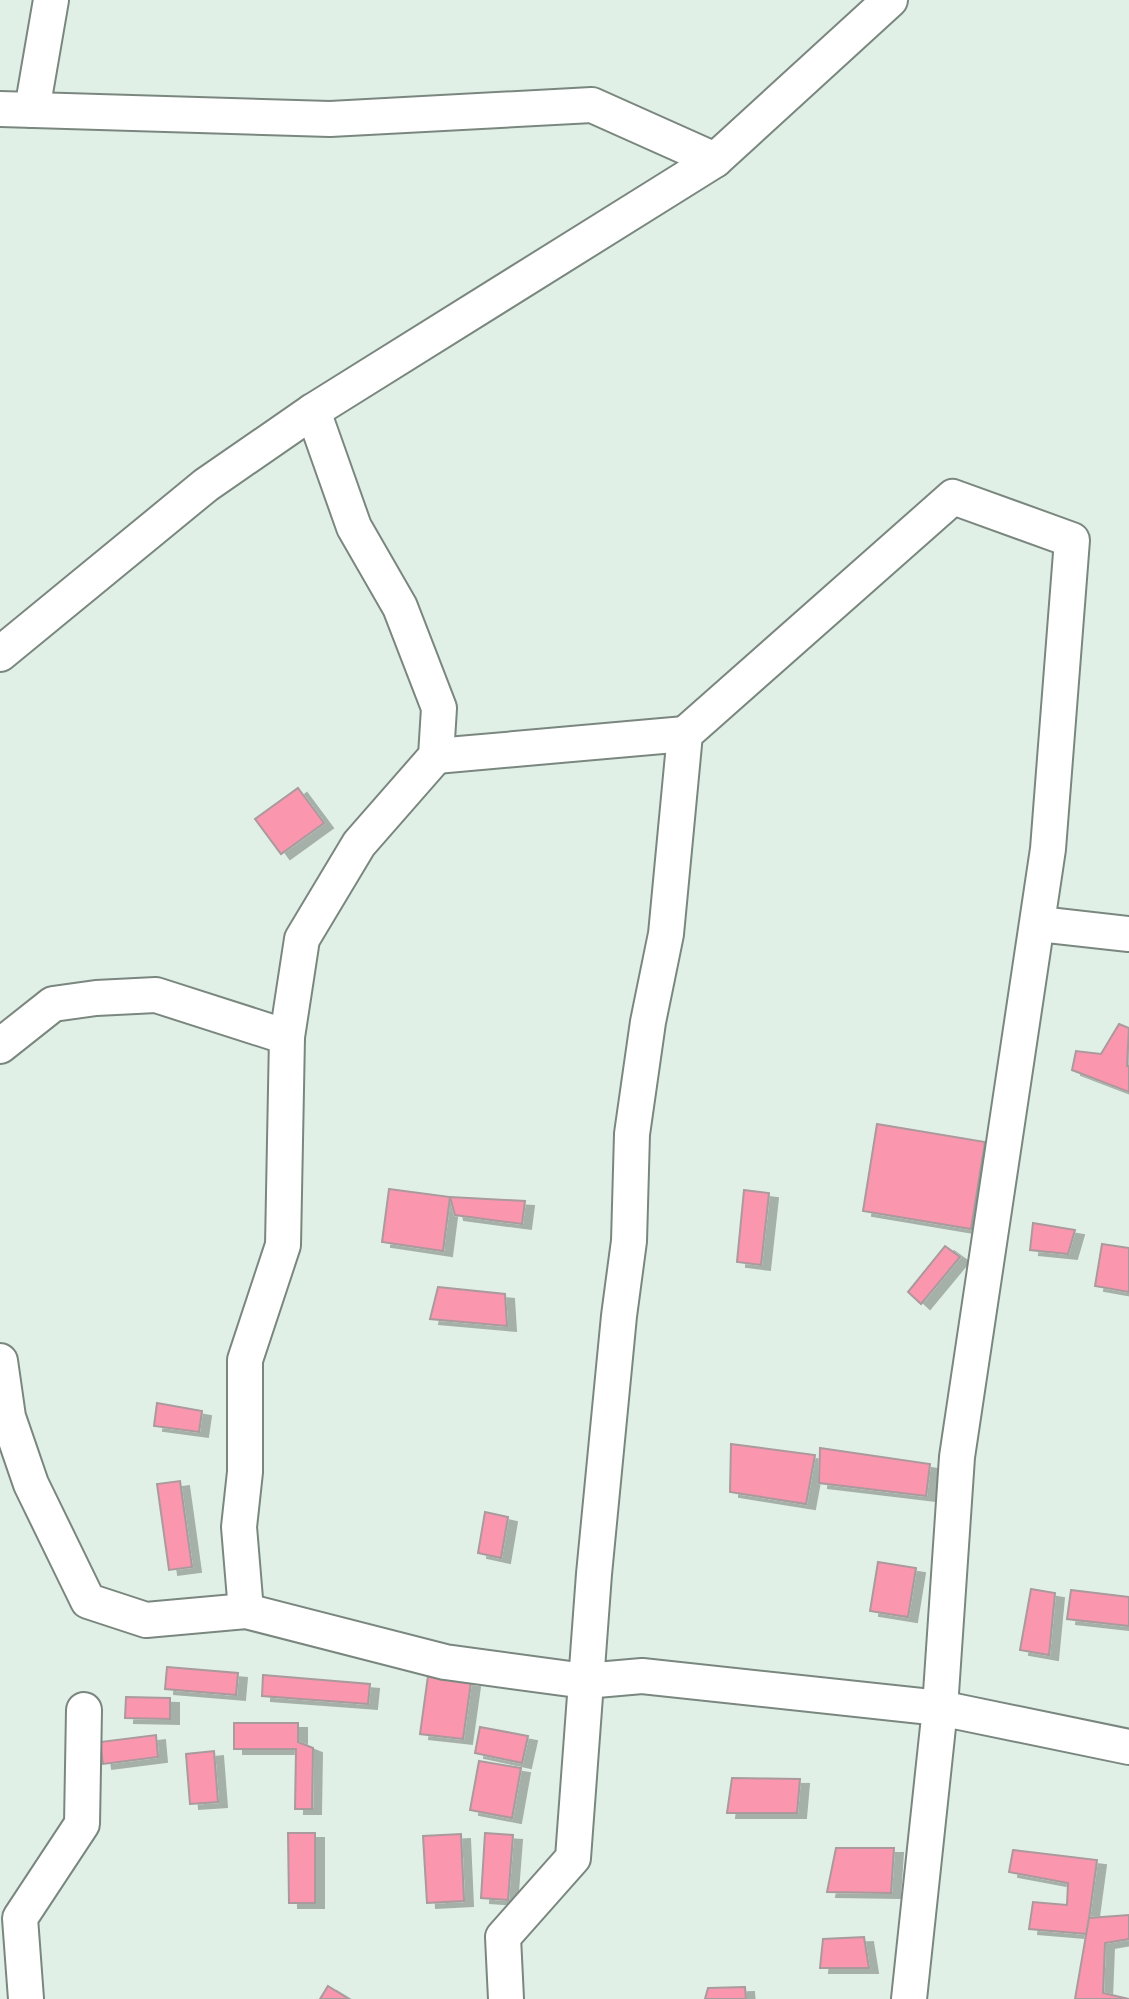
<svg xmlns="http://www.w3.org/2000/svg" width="1129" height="1999" viewBox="0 0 1129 1999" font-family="Lato,sans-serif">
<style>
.building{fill:#fa96ad;stroke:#aa9a9d;stroke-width:2;filter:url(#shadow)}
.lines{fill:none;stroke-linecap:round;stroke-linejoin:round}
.minor-casing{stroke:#7a877f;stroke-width:38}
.minor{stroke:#fff;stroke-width:34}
</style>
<defs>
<filter id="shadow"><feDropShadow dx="9" dy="5" stdDeviation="0" flood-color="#0004"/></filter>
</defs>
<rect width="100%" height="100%" fill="#e1f0e7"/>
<!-- building -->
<g class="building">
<path d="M298,788L324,823L281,854L255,819Z"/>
<path d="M1119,1024L1129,1028L1127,1066H1129V1092L1072,1070L1076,1051L1101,1054Z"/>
<path d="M877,1124L985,1142L971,1229L863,1211Z"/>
<path d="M389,1189L450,1197L443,1251L382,1242Z"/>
<path d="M744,1190L769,1193L761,1265L737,1262Z"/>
<path d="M450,1197L525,1201L522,1224L455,1215Z"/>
<path d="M1033,1223L1075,1230L1068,1254L1030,1250Z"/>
<path d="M1102,1244L1129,1248V1292L1095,1286Z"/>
<path d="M945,1246L960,1257L921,1304L908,1292Z"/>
<path d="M438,1287L505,1294L507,1326L430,1319Z"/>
<path d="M157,1403L202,1411L199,1432L154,1426Z"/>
<path d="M731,1444L815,1455L806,1504L730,1492Z"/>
<path d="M820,1448L930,1464L926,1496L819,1483Z"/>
<path d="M180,1481L192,1567L169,1570L157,1484Z"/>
<path d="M485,1512L508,1517L501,1558L478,1553Z"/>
<path d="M878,1562L916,1568L908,1617L870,1611Z"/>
<path d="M1031,1589L1055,1593L1049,1655L1020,1650Z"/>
<path d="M1071,1590L1129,1597V1626L1067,1619Z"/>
<path d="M167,1667L238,1673L236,1695L165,1689Z"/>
<path d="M263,1675L370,1684L368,1704L262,1696Z"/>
<path d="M428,1676L471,1682L463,1739L420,1734Z"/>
<path d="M126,1697L170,1698V1719L125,1718Z"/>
<path d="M234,1723H298V1742L313,1748L312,1809H295L296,1749H234Z"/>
<path d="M480,1727L528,1736L522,1763L475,1753Z"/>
<path d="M156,1735L158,1757L103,1764L100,1742Z"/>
<path d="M214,1751L218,1802L190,1804L186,1754Z"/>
<path d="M479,1761L521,1768L512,1818L470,1810Z"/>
<path d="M732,1778L800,1779L797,1813H727Z"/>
<path d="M288,1833H315V1903H289Z"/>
<path d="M485,1833L513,1835L508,1900L481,1898Z"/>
<path d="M461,1834L464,1901L427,1903L423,1836Z"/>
<path d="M836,1848H894L891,1893L827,1892Z"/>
<path d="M1013,1850L1097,1860L1087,1934L1029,1929L1033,1902L1067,1905L1068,1883L1009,1872Z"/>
<path d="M1129,1915V1939L1105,1943L1103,1993L1129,1999H1075L1089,1918Z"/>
<path d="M864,1937L869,1968H820L823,1939Z"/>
<path d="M328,1986L349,1999H320Z"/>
<path d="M745,1987L746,1999H705L708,1988Z"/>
</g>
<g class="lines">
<defs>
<g id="minor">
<path d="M0,109L330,119L592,105L715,160"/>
<path d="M32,110L51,0"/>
<path d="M0,654L206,485L313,411L715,160L890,0"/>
<path d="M436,756L685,734"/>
<path d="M1039,924L1129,934"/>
<path d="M0,1046L53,1004L96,998L156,995L287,1037"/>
<path d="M0,1361L8,1417L31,1484L88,1601L146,1620L246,1611L445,1662L585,1681L642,1676L940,1708L1129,1747"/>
<path d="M246,1611L239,1527L245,1472V1360L283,1245L287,1037L302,939L359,844L436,756L439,708L400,607L354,527L313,411"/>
<path d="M26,1999L20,1918L82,1824L84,1710"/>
<path d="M506,1999L503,1937L573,1858L594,1574L619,1316L629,1241L632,1134L648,1022L666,934L685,734L953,497L1072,540L1048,849L957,1457L940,1708L909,1999"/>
</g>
</defs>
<!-- minor casing -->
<use href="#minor" class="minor-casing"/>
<!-- minor -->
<use href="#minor" class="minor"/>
</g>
</svg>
